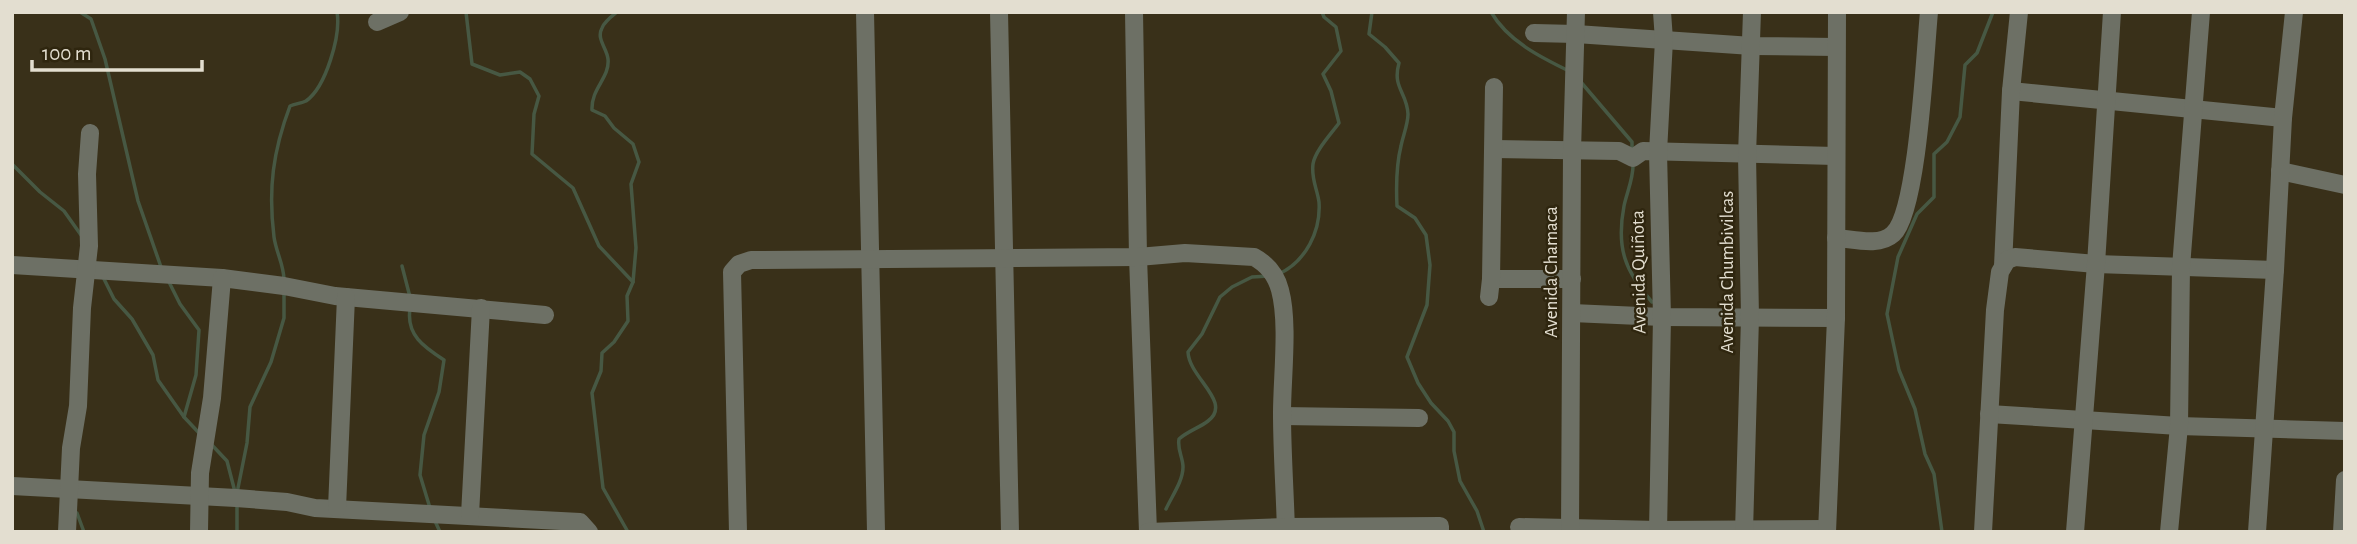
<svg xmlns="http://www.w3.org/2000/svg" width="2357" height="544" viewBox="0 0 2357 544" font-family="'Alegreya Sans',sans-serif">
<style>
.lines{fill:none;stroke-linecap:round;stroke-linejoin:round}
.stream{stroke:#475843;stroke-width:3.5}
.minor{stroke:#6d7065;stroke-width:18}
.labels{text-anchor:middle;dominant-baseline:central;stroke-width:5;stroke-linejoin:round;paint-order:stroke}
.street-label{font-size:19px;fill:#e3ded0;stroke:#2f260f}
</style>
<rect width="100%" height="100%" fill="#393019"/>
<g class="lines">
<!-- stream -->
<g class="stream">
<path d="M80,12L91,19L105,59L138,201L161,267"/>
<path d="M466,12L472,64L500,75L520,72L530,79L539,96L534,114L532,154L573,188L599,246L633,282"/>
<path d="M617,12C612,16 604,22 602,28C596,39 607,48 608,59C610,78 591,88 592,110L605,116L614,128L633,144L639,162L631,184L636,248L633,282L627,296L628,321L614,342L602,353L601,371L592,393L603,488L628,532"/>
<path d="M1372,12L1369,34L1385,47L1399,63C1392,88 1407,92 1408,114C1408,124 1403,136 1401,146C1396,166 1396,185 1397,206L1415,218L1426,235L1430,265L1427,305L1407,357L1418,383L1431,403L1448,421L1454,432V451L1460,481L1477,511L1484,532"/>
<path d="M1491,12C1508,41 1540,57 1569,71"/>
<path d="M1580,81L1632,142V152"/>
<path d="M1633,163C1634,177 1627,192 1624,206C1616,248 1625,271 1652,302"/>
<path d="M12,164L40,192L64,211L81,235"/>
<path d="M402,266L410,297"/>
<path d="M1279,274C1306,261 1321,231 1319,202C1317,188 1311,179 1313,164C1315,151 1331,134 1339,123L1331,91L1323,74L1341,51L1336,27L1324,17L1322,12"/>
<path d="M102,275L114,299L132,319L153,355L158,380L184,417"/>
<path d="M168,280L180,304L199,330L196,375L184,417L200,434"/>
<path d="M284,280C284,265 276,252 274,237C268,189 273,151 290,106C295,104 302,103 306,101C326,87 341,35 337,12"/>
<path d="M410,309C406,335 424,347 444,360L439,392L424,435L420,475L430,508"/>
<path d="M211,444L227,461L235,492"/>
<path d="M237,493L247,443L250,407L271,362L284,318V291"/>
<path d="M237,503V532"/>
<path d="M1166,509C1172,496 1183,481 1183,467C1183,457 1177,450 1179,439C1188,431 1199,428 1208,421C1233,402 1189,378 1188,352L1202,334L1220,297L1232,287L1252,277L1269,276"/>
<path d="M77,513L84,532"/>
<path d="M435,521L440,532"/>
<path d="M1942,532L1934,474L1925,454L1915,409L1899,370L1887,314L1898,257L1917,214L1934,197V154L1947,142L1960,117L1965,65L1977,53L1993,12"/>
</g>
<!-- minor -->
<g class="minor">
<path d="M865,12L876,532"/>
<path d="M999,12L1010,532"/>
<path d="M1134,12L1138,257L1148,532"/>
<path d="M377,22L400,12"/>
<path d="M1534,33L1576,34L1752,46L1836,47"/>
<path d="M2011,91L2283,118"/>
<path d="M1494,149L1619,151L1633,158L1643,151L1835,156"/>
<path d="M2280,171L2345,185"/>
<path d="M1836,238C1853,239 1879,247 1893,234C1918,212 1925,52 1929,12"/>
<path d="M12,265L222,278L284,286L335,296L545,315"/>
<path d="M2003,266L2011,91L2019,12"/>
<path d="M1491,279H1572"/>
<path d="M1489,297L1491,279L1494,87"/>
<path d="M1572,313L1662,317L1836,318"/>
<path d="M1989,414L2179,426L2345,431"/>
<path d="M1282,416L1419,418"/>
<path d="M12,486L236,498L287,502L315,508L580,522L589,532"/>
<path d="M337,508L346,297"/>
<path d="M470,515L481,308"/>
<path d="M1519,527L1658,530L1826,529"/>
<path d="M67,532L71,448L78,406L82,308L89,246L87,174L90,133"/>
<path d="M199,532L200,473L212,398L222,278"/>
<path d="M738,532L732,272L739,264L751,260L1138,257L1185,253L1254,257C1267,264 1276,275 1280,290C1289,323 1282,377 1282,413C1282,453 1285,492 1286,532"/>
<path d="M1148,532L1286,527L1440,526V532"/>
<path d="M1570,532L1572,151L1576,12"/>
<path d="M1658,532L1662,317L1658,152L1664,40L1662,12"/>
<path d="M1744,532L1750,317L1747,155L1752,12"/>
<path d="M1827,532L1836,318L1837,12"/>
<path d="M1983,532L1995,310L2000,272L2007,260L2015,257L2096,264L2275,270"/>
<path d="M2075,532L2096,264L2112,12"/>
<path d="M2169,532L2179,426L2181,267L2201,12"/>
<path d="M2257,532L2275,270L2283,118L2294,12"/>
<path d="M2342,532L2345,480"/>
</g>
</g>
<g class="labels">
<!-- street labels -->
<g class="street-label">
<text transform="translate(1551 272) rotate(-90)">Avenida Chamaca</text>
<text transform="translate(1639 272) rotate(-91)">Avenida Quiñota</text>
<text transform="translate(1727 272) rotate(-90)">Avenida Chumbivilcas</text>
</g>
</g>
<!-- border -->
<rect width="2357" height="544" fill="none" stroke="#e3ded0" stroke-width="28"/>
<!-- scale -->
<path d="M32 60v10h170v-10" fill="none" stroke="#e3ded0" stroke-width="3.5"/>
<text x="42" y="60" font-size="21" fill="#e3ded0" stroke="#2f260f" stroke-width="5" paint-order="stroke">100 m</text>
</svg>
